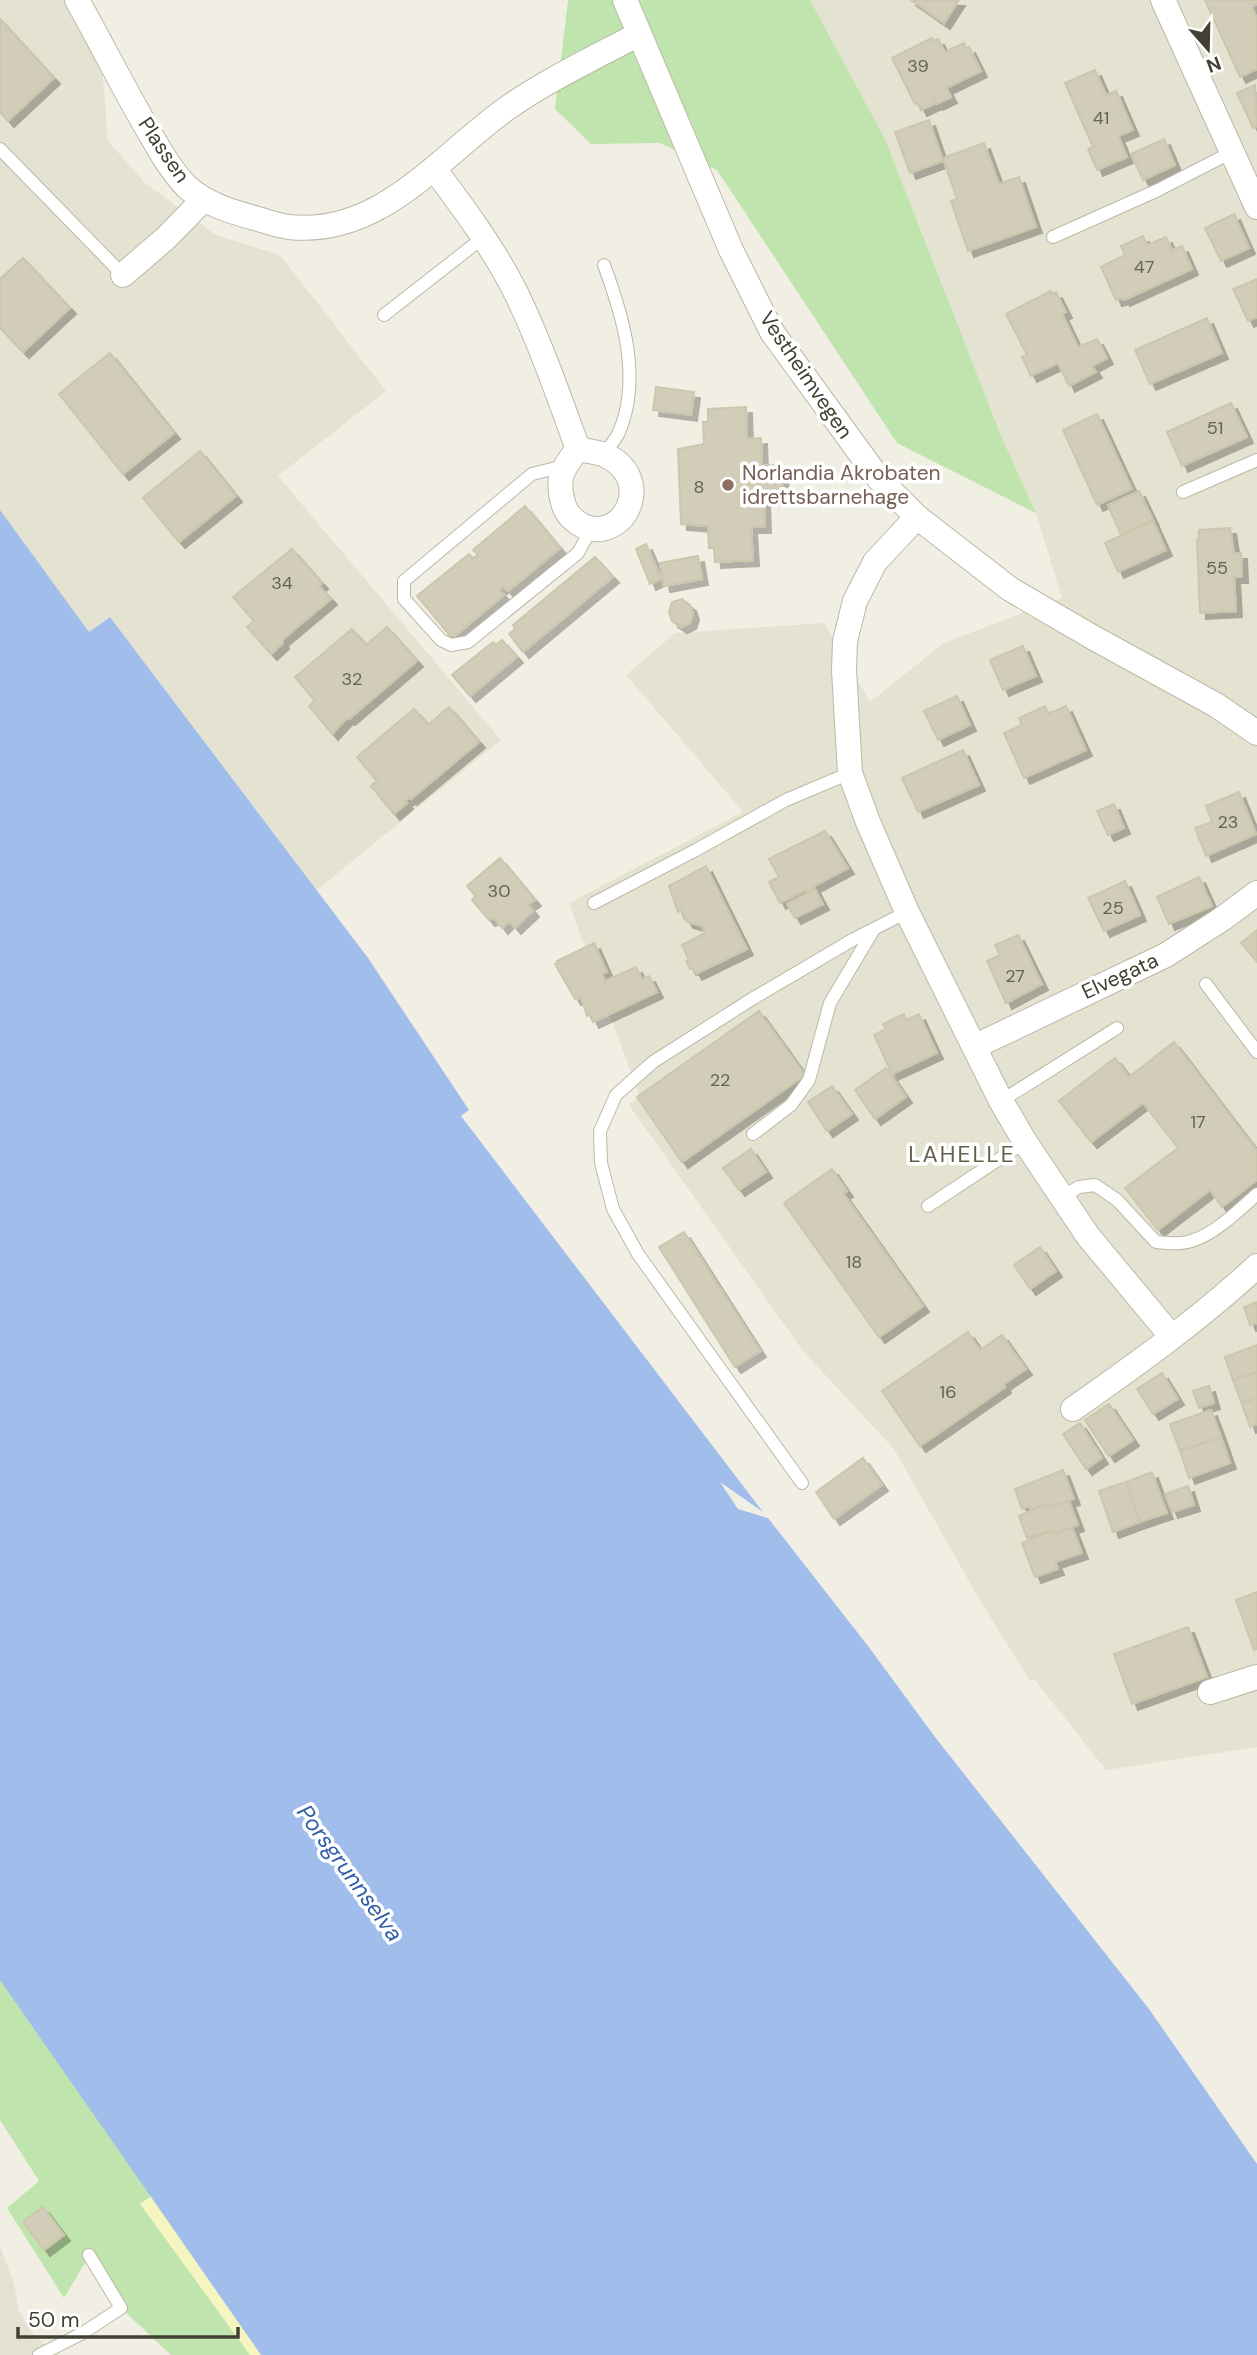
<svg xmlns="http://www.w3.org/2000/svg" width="1257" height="2355" viewBox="0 0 1257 2355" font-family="'DM Sans',sans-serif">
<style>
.residential{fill:#e4e2d1}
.green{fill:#c0e4ad}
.sand{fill:#f4f5bf}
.water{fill:#a1bdec}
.building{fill:#d2cdb9;stroke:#ccc6ad;stroke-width:2;filter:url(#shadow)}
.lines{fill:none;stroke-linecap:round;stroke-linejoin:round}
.service-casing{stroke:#bbb9a6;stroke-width:14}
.minor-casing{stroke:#bbb9a6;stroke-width:26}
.service{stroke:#fff;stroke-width:12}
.minor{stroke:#fff;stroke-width:24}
.education-dot{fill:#8d6e63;stroke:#fff;stroke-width:2.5}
.labels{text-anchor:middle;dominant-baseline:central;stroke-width:7;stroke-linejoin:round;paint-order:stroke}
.number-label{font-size:18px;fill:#666355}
.street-label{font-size:21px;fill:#424034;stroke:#fff}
.education-label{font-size:21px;fill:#785e54;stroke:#fff;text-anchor:start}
.neighbourhood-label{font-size:23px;letter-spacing:2px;fill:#64604b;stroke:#fff}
.water-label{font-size:23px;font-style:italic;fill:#335ea8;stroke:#fff}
</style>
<defs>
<filter id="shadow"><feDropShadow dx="6" dy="6" stdDeviation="0" flood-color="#0004"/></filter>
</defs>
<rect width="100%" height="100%" fill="#f1efe3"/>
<!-- residential -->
<g class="residential">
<path d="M0,0H78L99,28L108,141L145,183L216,235L280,255L386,391L278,476L501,740L317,890L111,618L89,633L0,510Z"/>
<path d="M810,0H1257V1747L1106,1770L1034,1679L1030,1681L978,1597L894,1449L803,1351L629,1105L640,1097L569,903L743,812L626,675L675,633L824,623L870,702L944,643L1062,598L1036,513L1002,438L885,139Z"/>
<path d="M0,2246L14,2284L19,2311L33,2335L59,2355H0Z"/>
</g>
<!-- green -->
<g class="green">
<path d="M568,0H810L885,139L1002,438L1036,513L897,443L717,170L660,143L591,144L555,109Z"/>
<path d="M0,1977L277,2355H171L121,2308L89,2256L64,2298L7,2208L39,2181L0,2120Z"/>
</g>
<!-- sand -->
<path class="sand" d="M186,2171L267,2355H250L140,2204Z"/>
<!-- water -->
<path class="water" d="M0,510L89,632L110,617L368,958L469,1110L461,1116L763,1512L720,1482L738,1509L768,1518L868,1646L935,1737L1149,2009L1257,2164V2355H261L0,1980Z"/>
<!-- building -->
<g class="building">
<path d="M911,0H959L944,23Z"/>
<path d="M1205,0H1257V4L1252,7L1257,19V69L1240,77Z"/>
<path d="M0,19L54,78L8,121L0,112Z"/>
<path d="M932,38L933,41L938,39L945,52L964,43L966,49L969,47L981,71L946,88L951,97L937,104L932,95L936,103L921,110L917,102L915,104L892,58Z"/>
<path d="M1095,70L1106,95L1116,91L1133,130L1118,136L1127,157L1097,170L1088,149L1093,147L1065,83Z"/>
<path d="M1255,85L1257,126L1253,128L1237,93Z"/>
<path d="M929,120L943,161L910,173L895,132Z"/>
<path d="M1164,139L1175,165L1143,180L1131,154Z"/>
<path d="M984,143L999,184L1019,177L1036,227L968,251L951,201L957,199L943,158Z"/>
<path d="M1234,214L1249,248L1221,261L1205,228Z"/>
<path d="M1143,236L1147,245L1166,237L1172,250L1182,246L1192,269L1124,300L1123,298L1116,300L1101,267L1125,255L1121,246Z"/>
<path d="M23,258L70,308L23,352L0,328V279Z"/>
<path d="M1257,279V317L1248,321L1233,289Z"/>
<path d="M1051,291L1052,294L1056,292L1066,312L1062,314L1078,347L1097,339L1107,358L1092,366L1096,372L1069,386L1058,363L1031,376L1022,357L1027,355L1006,314Z"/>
<path d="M1207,318L1222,353L1150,384L1135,350Z"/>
<path d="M110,353L174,433L123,474L59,394Z"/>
<path d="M656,387L694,392L691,415L653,410Z"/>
<path d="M1231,403L1247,437L1182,466L1167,432Z"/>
<path d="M746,407L747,439L761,438L762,465L782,466L783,497L764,501L765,527H751L753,560L715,562L714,548H709L708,526L681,524L678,449L704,444L703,422H708V409Z"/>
<path d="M1097,414L1132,489L1097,505L1063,430Z"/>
<path d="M200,451L236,496L179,542L143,498Z"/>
<path d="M1139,491L1153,520L1121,535L1108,505Z"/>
<path d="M525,506L560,548L508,591L503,586L499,590L504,595L452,638L417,596L469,554L473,558L478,555L473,550Z"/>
<path d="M1153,521L1166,550L1118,572L1105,543Z"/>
<path d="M1230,528L1234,553H1241L1242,577H1234L1236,611L1200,613L1197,540H1199V530Z"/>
<path d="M646,544L661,579L650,584L636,549Z"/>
<path d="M292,549L322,583L319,586L331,599L282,640L283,643L271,654L247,627L254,621L233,597Z"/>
<path d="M698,556L702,579L664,586L660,563Z"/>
<path d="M595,557L613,577L523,652L509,634L515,629L513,625Z"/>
<path d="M682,599L690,605L693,614L690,623L681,627L672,621L669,612L672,602Z"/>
<path d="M387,627L417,661L349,719L347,718L332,734L309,706L315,701L295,677L352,629L366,645Z"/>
<path d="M502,640L517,657L470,696L452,675L493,642L496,645Z"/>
<path d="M1023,646L1036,676L1003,690L990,660Z"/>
<path d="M957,696L970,725L938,740L924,711Z"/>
<path d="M1045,706L1048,714L1066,706L1086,750L1024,778L1004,733L1022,725L1019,718Z"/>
<path d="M449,707L479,742L411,799L409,798L405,801L407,803L394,814L371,786L377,781L357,757L414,709L428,725Z"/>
<path d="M963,750L979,785L918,812L902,778Z"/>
<path d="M1239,792L1256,834L1206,856L1195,828L1212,822L1206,806Z"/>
<path d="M1114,804L1124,828L1108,835L1097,811Z"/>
<path d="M825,831L848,868L814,886L815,889L807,893L806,890L780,903L769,882L779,877L769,859Z"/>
<path d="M500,858L535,900L528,905L533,911L515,928L509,921L502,928L494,918L489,920L472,900L475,896L467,886Z"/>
<path d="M706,866L747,949L696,974L693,968L690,969L686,961L689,960L682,945L705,933L702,926L687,922L681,910L678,912L669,886Z"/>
<path d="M1199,877L1212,906L1169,924L1157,897Z"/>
<path d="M1125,881L1140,915L1104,931L1088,898Z"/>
<path d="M815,889L823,904L795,918L787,904Z"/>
<path d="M1257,930V962L1241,943Z"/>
<path d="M1018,935L1042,984L1006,1003L987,961L1000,955L995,945Z"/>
<path d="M594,943L607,972L602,974L605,981L636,967L642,979L649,976L657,992L593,1022L589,1014L587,1016L581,997L575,999L555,964L558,963L557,961Z"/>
<path d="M759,1011L805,1075L682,1162L637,1097Z"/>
<path d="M904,1014L906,1020L919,1014L937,1053L892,1074L874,1035L886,1029L883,1024Z"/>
<path d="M1174,1042L1257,1151V1180L1222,1207L1210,1190L1158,1230L1125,1188L1178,1148L1143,1103L1091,1142L1059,1101L1115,1058L1129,1077Z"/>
<path d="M886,1068L906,1097L875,1119L855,1090Z"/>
<path d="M832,1086L852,1114L827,1131L808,1102Z"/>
<path d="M751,1149L766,1172L739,1190L723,1168Z"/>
<path d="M832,1169L847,1191L843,1193L923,1306L879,1337L784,1203Z"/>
<path d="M684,1232L760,1351L735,1367L659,1247Z"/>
<path d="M1040,1247L1056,1271L1030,1289L1014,1265Z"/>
<path d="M1257,1302V1323L1250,1325L1244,1307Z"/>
<path d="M968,1332L980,1350L1002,1335L1026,1369L1004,1384L1005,1387L920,1446L882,1391Z"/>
<path d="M1257,1345V1372L1233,1380L1225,1357Z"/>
<path d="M1257,1372V1398L1242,1404L1233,1380Z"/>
<path d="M1162,1373L1178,1399L1153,1414L1137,1389Z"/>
<path d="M1209,1386L1214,1403L1199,1408L1193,1391Z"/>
<path d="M1257,1398V1424L1250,1427L1242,1404Z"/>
<path d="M1109,1404L1133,1440L1109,1456L1085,1420Z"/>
<path d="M1211,1410L1221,1437L1180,1451L1170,1424Z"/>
<path d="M1080,1423L1102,1458L1086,1469L1063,1434Z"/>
<path d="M1221,1437L1230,1463L1189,1478L1180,1451Z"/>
<path d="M863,1458L882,1485L834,1519L816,1492Z"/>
<path d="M1063,1470L1074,1499L1051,1507L1049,1503L1031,1510L1030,1506L1022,1509L1015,1489Z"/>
<path d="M1152,1472L1167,1513L1140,1522L1126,1482Z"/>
<path d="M1126,1482L1140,1522L1113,1532L1099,1491Z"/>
<path d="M1188,1486L1194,1505L1172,1512L1165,1494Z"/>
<path d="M1069,1501L1078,1525L1054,1534L1053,1530L1027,1538L1019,1516L1049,1503L1051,1507Z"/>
<path d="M1072,1527L1082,1553L1055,1562L1058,1569L1035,1577L1022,1543L1053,1530L1054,1534Z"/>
<path d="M1257,1592V1649L1254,1650L1236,1600Z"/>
<path d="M1188,1627L1207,1677L1132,1704L1114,1654Z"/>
<path d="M43,2207L64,2235L44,2250L23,2222Z"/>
</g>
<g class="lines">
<defs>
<g id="service">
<path d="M0,149L123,275"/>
<path d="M1053,237L1158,190L1232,152"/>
<path d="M384,315L484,237"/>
<path d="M603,454C609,447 616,440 619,432C642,379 623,316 604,265"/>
<path d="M564,466L532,474L404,581V599L441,640L451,645L468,642L578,553L591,529"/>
<path d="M1183,492L1257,460"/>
<path d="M594,903L696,850L786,800L850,773"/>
<path d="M1206,984L1257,1052"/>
<path d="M1001,1101L1117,1028"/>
<path d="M753,1134L791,1105L809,1080L830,1003L874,929"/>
<path d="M1062,1197L1079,1187L1095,1185L1117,1200L1156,1242C1169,1243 1182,1245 1194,1240C1216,1233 1240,1209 1257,1194"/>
<path d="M928,1206L1025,1142"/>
<path d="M802,1483L638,1254L613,1209L601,1163L600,1131L616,1095L653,1062L752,999L854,939L907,912"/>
<path d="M39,2355L83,2333L121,2308L89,2255"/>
</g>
<g id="minor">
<path d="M77,0C101,43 123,87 148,130C159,149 171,171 187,187C207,205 233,212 258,219C268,222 279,226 289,227C380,237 439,157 506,109C547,80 594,58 639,34"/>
<path d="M625,0L731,250L772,332L879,479L917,517L1010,589L1094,638L1216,705L1257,733"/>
<path d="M1163,0L1257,207"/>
<path d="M435,170C465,210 495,250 517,295C541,345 559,397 578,449"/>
<path d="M123,275L167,237L203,200"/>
<path d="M578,449C587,451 597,452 605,455C656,478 625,544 583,526C574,521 565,513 563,502C556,478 563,467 578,449Z"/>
<path d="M917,517L875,562L855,601L845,641L844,670L850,773L868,822L907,912L1001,1101L1025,1142L1088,1236L1172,1337"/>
<path d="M976,1046L1166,955L1222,919L1257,893"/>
<path d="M1073,1409C1137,1364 1200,1319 1257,1266"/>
<path d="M1210,1692L1257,1677"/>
</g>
</defs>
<!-- service casing -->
<use href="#service" class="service-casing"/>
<!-- minor casing -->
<use href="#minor" class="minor-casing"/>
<!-- service -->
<use href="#service" class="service"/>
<!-- minor -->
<use href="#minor" class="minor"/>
</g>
<!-- markers -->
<circle class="education-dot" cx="728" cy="485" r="7"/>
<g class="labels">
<!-- number labels -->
<g class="number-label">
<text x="918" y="66">39</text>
<text x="1101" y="118">41</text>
<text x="1144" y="267">47</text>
<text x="1215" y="428">51</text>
<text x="699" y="487">8</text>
<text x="1217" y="568">55</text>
<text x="282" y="583">34</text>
<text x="352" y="679">32</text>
<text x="1228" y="822">23</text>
<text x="499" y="891">30</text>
<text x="1113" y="908">25</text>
<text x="1015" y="976">27</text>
<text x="720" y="1080">22</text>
<text x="1198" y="1122">17</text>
<text x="854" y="1262">18</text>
<text x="948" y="1392">16</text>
</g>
<!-- street labels -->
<g class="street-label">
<text transform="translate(164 150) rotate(56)">Plassen</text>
<text transform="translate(806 375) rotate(56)">Vestheimvegen</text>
<text transform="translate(1120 976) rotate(-25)">Elvegata</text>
</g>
<!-- education labels -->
<g class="education-label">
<text x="742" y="473">Norlandia Akrobaten<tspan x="742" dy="24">idrettsbarnehage</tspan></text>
</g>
<!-- neighbourhood labels -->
<g class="neighbourhood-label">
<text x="962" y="1154">LAHELLE</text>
</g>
<!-- water labels -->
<g class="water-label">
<text transform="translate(350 1873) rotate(54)">Porsgrunnselva</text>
</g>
</g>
<!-- north arrow -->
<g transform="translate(1208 49) rotate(160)" stroke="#ffffff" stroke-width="5" paint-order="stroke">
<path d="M0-5L12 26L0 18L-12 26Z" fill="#424034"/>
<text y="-10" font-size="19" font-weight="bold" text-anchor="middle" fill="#424034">N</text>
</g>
<!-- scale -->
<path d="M18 2327v10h220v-10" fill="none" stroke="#424034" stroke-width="3.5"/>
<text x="28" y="2327" font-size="21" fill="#424034" stroke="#ffffff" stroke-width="5" paint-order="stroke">50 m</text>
</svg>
